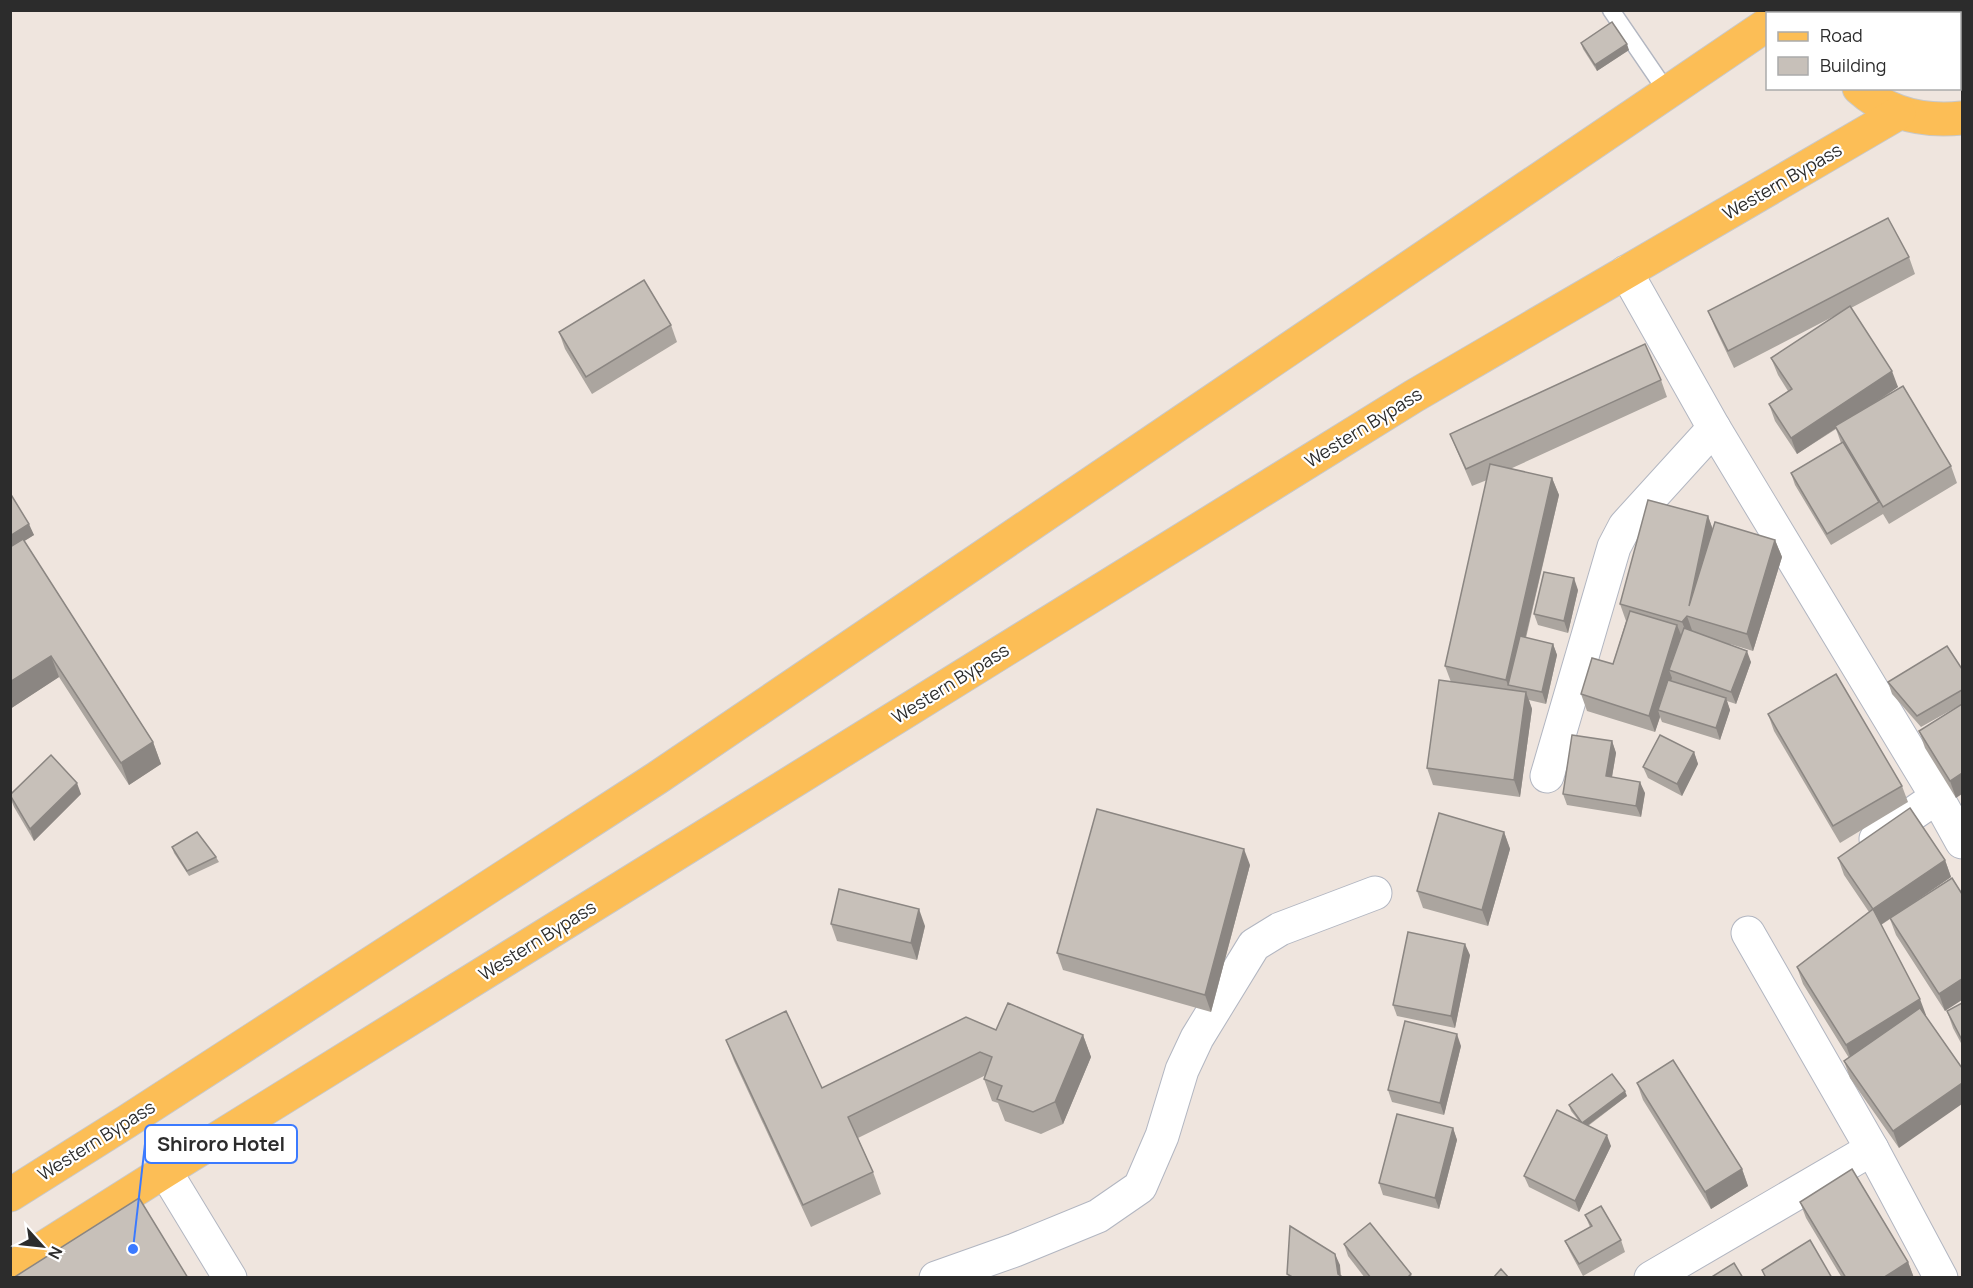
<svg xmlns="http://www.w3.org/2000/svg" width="1973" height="1288" viewBox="0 0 1973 1288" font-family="Manrope,sans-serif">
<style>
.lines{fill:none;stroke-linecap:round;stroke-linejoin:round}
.service-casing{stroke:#b2b6c1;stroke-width:19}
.minor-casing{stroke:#b2b6c1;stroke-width:35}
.primary-casing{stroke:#c8c8c8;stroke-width:35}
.service{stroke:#fff;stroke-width:16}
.minor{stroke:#fff;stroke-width:33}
.primary{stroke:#fcbe56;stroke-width:33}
.wall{fill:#aba59f}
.shaded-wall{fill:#8b8682}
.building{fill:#c7c0b9;stroke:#8b8682;stroke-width:1.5}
.labels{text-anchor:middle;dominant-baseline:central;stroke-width:4.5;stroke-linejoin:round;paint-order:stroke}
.street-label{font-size:18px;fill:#2c2c2c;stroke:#fff}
.leader{fill:none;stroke:#3b7aff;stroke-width:2}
.callout-dot{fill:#3b7aff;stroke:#fff;stroke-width:2}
.callout{fill:#fff;stroke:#3b7aff;stroke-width:2}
.callout-label{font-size:20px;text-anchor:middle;font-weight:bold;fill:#2c2c2c}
</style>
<rect width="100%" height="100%" fill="#efe5de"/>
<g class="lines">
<defs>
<path id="service" d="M1611,10L1667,92"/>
<g id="minor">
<path d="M1626,272L1714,428L1937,797L1876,839"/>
<path d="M1547,776L1614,547L1625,526L1714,428"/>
<path d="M1937,797L1962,842"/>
<path d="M1748,933L1872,1149L1941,1278"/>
<path d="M165,1171L230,1278"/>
<path d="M936,1278L1015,1250L1098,1216L1140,1187L1162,1136L1182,1070L1197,1038L1254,945L1280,929L1375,893"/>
<path d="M1651,1278L1872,1149"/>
</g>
<g id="primary">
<path d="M1820,10V14"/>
<path d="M1859,88C1889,115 1924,122 1962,118"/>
<path d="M10,1195L126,1122L657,778L1768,24"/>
<path d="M10,1269L165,1171L1414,396L1899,113"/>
</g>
</defs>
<!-- service casing -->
<use href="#service" class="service-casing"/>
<!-- minor casing -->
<use href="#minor" class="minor-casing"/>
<!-- primary casing -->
<use href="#primary" class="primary-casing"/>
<!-- service -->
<use href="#service" class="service"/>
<!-- minor -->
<use href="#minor" class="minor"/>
<!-- primary -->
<use href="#primary" class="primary"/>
</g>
<!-- wall -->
<g class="wall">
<path d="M1581,43L1629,50L1597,71L1583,49Z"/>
<path d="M1909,257L1915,274L1851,308L1898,387L1884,397L1951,466L1957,483L1889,524L1883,514L1831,545L1795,485L1791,473L1841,443L1836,429L1797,454L1775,421L1769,404L1788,391L1778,375L1771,358L1840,313L1734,368L1715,328L1708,311Z"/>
<path d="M671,325L677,342L592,394L565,349L559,332Z"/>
<path d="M1661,380L1667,397L1510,469L1552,478L1559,495L1526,638L1553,644L1557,655L1546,704L1529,700L1532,709L1520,797L1433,785L1427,768L1451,682L1445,666L1487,480L1472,486L1457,451L1450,434Z"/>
<path d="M10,493L34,535L24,541L153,742L161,764L129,785L59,677L10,709Z"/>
<path d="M1708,516L1713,530L1775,540L1782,557L1753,651L1730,644L1751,662L1736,704L1727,701L1730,710L1720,740L1662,722L1660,717L1655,732L1587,711L1581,694L1613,664L1626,621L1620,604Z"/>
<path d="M1578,590L1568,633L1538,625L1534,614Z"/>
<path d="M1962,669V704L1921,727L1892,694L1888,682Z"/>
<path d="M1962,704L1956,798L1925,748L1919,731Z"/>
<path d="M1768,714L1902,786L1908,802L1840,843L1774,731Z"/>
<path d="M1612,741L1616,753L1612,777L1645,793L1641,817L1567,805L1563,794Z"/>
<path d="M1694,752L1698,764L1682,796L1648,778L1643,767Z"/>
<path d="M81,794L34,841L14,807L10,797Z"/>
<path d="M1504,832L1510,849L1488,926L1423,908L1417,891Z"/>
<path d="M172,847L216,857L219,862L189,876L174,853Z"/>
<path d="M1838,858L1945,860L1951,877L1897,914L1952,878L1945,1011L1896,935L1890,919L1881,925L1899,1148L1850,1078L1844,1061L1849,1058L1803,984L1797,967L1869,912L1844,875Z"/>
<path d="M1250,865L1211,1012L1063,970L1057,953Z"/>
<path d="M831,924L925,926L917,960L837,941Z"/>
<path d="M1470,955L1455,1028L1397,1016L1393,1005Z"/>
<path d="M1962,1003V1045L1953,1028L1947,1011Z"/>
<path d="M996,1030L1083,1035L1091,1057L1063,1124L1041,1134L1005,1121L998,1103L992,1101L984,1079L986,1075L858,1138L873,1172L881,1194L811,1227L734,1061L726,1040L822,1088Z"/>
<path d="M1461,1046L1444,1115L1392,1102L1388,1090Z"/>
<path d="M1637,1083L1742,1169L1748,1186L1711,1209L1643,1100Z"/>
<path d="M1627,1096L1588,1126L1611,1146L1579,1212L1529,1187L1524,1176L1579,1121L1571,1111L1569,1105Z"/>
<path d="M1453,1128L1457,1140L1439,1209L1383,1195L1379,1183Z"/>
<path d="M1800,1202L1908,1262L1914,1278H1842L1806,1218Z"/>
<path d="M1585,1215L1621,1240L1625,1252L1583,1276L1570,1252L1565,1241L1590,1227Z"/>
<path d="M1344,1244L1411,1274L1412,1278H1365L1348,1256Z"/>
</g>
<!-- shaded-wall -->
<g class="shaded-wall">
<path d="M1627,44L1629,50L1597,71L1595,65Z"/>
<path d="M1892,371L1898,387L1797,454L1791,438Z"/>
<path d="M1552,478L1559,495L1514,686L1508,685L1506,680Z"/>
<path d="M1708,516L1714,533L1689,606Z"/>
<path d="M29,524L34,535L10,550V536Z"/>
<path d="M1775,540L1782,557L1753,651L1747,634Z"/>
<path d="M1574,578L1578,590L1568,633L1564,621Z"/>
<path d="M1687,616L1693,633L1689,639L1682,622Z"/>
<path d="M1677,625L1684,642L1669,670L1672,678L1662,711L1658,710L1660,717L1655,732L1649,716Z"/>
<path d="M1553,644L1557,655L1546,704L1542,692Z"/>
<path d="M1747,651L1751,662L1736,704L1731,692Z"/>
<path d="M51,656L59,677L10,709V682Z"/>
<path d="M1526,692L1532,709L1520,797L1514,780Z"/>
<path d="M1726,698L1730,710L1720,740L1716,728Z"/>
<path d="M1612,741L1616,753L1610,788L1606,776Z"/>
<path d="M153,742L161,764L129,785L121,763Z"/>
<path d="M1694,752L1698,764L1682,796L1677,784Z"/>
<path d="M1962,773V794L1956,798L1950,781Z"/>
<path d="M1640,782L1645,793L1641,817L1636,806Z"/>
<path d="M77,783L81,794L34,841L30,829Z"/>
<path d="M1504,832L1510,849L1488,926L1482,910Z"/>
<path d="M1244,849L1250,865L1211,1012L1205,995Z"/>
<path d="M1945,860L1951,877L1879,926L1873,909Z"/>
<path d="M919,909L925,926L917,960L911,943Z"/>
<path d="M1465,944L1470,955L1455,1028L1451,1016Z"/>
<path d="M1962,979V1000L1945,1011L1939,994Z"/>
<path d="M1920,999L1926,1015L1852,1062L1846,1045Z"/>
<path d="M1457,1034L1461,1046L1444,1115L1440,1103Z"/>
<path d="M1083,1035L1091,1057L1063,1124L1055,1102Z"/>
<path d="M1962,1083V1104L1899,1148L1893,1131Z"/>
<path d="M1625,1091L1627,1096L1584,1128L1582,1123Z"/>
<path d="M1453,1128L1457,1140L1439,1209L1435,1198Z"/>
<path d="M1607,1135L1611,1146L1579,1212L1575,1201Z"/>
<path d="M1742,1169L1748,1186L1711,1209L1705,1192Z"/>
<path d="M1335,1254L1340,1265L1341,1278L1338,1274Z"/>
<path d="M1908,1262L1914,1278H1883Z"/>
</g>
<!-- building -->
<g class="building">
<path d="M1612,22L1627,44L1595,65L1581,43Z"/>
<path d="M1888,218L1909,257L1728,351L1708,311Z"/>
<path d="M644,280L671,325L586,377L559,332Z"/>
<path d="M1850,306L1892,371L1791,438L1769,404L1792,389L1771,358Z"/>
<path d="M1645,344L1661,380L1466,469L1450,434Z"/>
<path d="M1903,386L1951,466L1883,507L1835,426Z"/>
<path d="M1843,442L1879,502L1827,534L1791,473Z"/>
<path d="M1490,464L1552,478L1506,680L1445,666Z"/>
<path d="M10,493L29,524L10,536Z"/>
<path d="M1648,500L1708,516L1689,606L1715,522L1775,540L1747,634L1687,616L1682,622L1620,604Z"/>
<path d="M23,539L153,742L121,763L51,656L10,682V547Z"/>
<path d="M1544,572L1574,578L1564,621L1534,614Z"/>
<path d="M1630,611L1677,625L1649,716L1581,694L1592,658L1613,664Z"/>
<path d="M1684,628L1747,651L1731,692L1669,670Z"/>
<path d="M1520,636L1553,644L1542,692L1508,685Z"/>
<path d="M1947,646L1962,669V690L1917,716L1888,682Z"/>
<path d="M1836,674L1902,786L1833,826L1768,714Z"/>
<path d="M1439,680L1526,692L1514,780L1427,768Z"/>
<path d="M1668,680L1726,698L1716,728L1658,710Z"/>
<path d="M1962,704V773L1950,781L1919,731Z"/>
<path d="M1572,735L1612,741L1606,776L1640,782L1636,806L1563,794Z"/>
<path d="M1660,735L1694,752L1677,784L1643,767Z"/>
<path d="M51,755L77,783L30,829L10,795Z"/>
<path d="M1910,808L1945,860L1873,909L1920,999L1846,1045L1797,967L1873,909L1838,858Z"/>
<path d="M1097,809L1244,849L1205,995L1057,953Z"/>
<path d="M1439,813L1504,832L1482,910L1417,891Z"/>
<path d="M197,832L216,857L187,871L172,847Z"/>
<path d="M1952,878L1962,894V979L1939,994L1890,918Z"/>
<path d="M839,889L919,909L911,943L831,924Z"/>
<path d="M1408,932L1465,944L1451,1016L1393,1005Z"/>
<path d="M1008,1003L1083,1035L1055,1102L1033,1112L997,1099L1002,1086L984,1079L992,1057L980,1052L848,1117L873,1172L803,1205L726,1040L786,1011L822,1088L966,1017L996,1030Z"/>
<path d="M1962,1003V1040L1947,1011Z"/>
<path d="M1920,1008L1962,1068V1083L1893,1131L1844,1061Z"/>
<path d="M1405,1021L1457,1034L1440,1103L1388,1090Z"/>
<path d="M1673,1060L1742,1169L1705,1192L1637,1083Z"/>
<path d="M1612,1074L1625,1091L1582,1123L1569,1105Z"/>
<path d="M1557,1110L1607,1135L1575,1201L1524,1176Z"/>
<path d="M1397,1114L1453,1128L1435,1198L1379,1183Z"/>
<path d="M1852,1169L1908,1262L1883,1278H1846L1800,1202Z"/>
<path d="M139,1198L188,1278H13Z"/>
<path d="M1601,1206L1621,1240L1579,1264L1565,1241L1592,1226L1585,1215Z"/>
<path d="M1370,1223L1411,1274L1407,1278H1371L1344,1244Z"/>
<path d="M1290,1226L1335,1254L1338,1274L1344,1278H1294L1287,1274Z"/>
<path d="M1810,1240L1832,1278H1766L1762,1270Z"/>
<path d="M1734,1263L1743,1278H1710Z"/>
<path d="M1501,1269L1509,1278H1493Z"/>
</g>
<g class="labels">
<!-- street labels -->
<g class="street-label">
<text transform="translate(1782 181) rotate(-30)">Western Bypass</text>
<text transform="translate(1363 427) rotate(-32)">Western Bypass</text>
<text transform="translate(950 683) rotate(-32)">Western Bypass</text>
<text transform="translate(537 940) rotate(-32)">Western Bypass</text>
<text transform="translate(96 1140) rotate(-32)">Western Bypass</text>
</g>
</g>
<!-- callouts -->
<path class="leader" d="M133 1249L145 1144"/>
<circle class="callout-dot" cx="133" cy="1249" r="6"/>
<rect class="callout" x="145" y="1125" width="152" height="38" rx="6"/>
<g class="callout-label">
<text x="221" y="1151">Shiroro Hotel</text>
</g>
<!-- border -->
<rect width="1973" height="1288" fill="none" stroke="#2c2c2c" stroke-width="24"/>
<!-- legend -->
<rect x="1766" y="12" width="195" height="78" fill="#ffffff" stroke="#ababab" stroke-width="1.5"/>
<rect x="1778" y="32" width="30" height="9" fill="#fcbe56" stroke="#ababab" stroke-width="1.5"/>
<text x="1820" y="42" font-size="18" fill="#2c2c2c">Road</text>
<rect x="1778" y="57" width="30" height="18" fill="#c7c0b9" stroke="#ababab" stroke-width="1.5"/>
<text x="1820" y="72" font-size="18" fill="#2c2c2c">Building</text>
<!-- north arrow -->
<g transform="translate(42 1246) rotate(117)" stroke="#ffffff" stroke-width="4.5" paint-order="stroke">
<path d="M0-4.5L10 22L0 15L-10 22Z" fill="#2c2c2c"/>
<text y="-9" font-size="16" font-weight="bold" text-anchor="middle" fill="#2c2c2c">N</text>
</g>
</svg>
